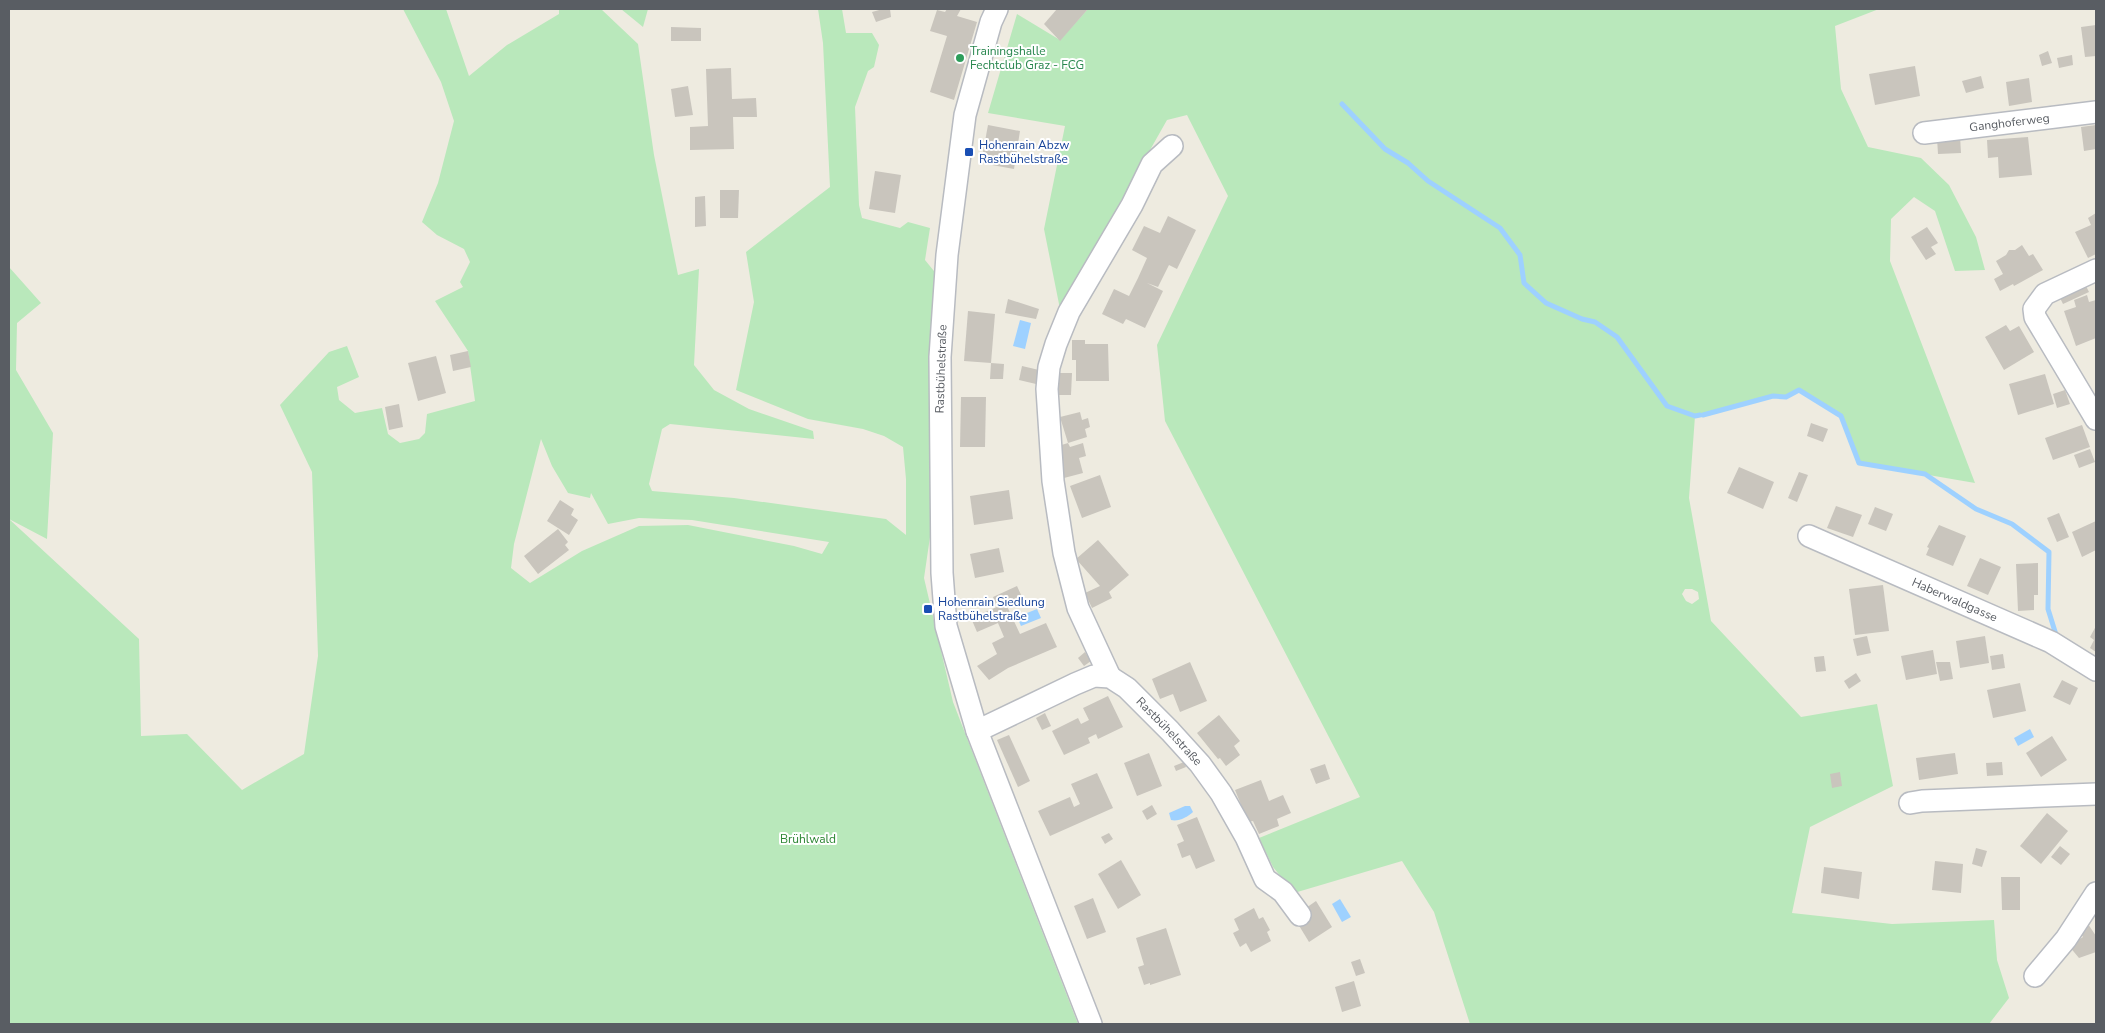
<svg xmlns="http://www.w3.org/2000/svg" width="2105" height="1033" viewBox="0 0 2105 1033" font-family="'Nunito Sans',sans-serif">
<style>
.green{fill:#b9e8bb;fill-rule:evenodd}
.water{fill:#9ed1ff}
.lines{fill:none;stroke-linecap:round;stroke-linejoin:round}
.stream{stroke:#9ed1ff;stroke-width:5}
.building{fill:#c9c5bd}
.minor-casing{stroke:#b8bbc1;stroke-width:24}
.minor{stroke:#fff;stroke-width:21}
.leisure-dot{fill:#2e9e5b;stroke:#fff;stroke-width:2}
.transit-dot{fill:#1a4fb4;stroke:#fff;stroke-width:2}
.labels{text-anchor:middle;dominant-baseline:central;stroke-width:4;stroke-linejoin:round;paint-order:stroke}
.leisure-label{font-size:12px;fill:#27864d;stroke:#fff;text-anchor:start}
.street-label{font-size:12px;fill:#595d63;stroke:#fff}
.transit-label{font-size:12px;fill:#164399;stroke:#fff;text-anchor:start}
.park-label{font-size:12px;fill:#2d8634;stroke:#fff}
</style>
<rect width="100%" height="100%" fill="#eeebe0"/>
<!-- green -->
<g class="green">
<path d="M403,9H446L469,76L507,45L559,14V9H601L638,44L654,155L678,275L699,269L694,365L714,390L749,409L813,431L814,439L670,424L662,429L649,484L652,491L734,498L886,519L906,535V479L903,447L884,436L863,429L808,419L736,390L754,302L746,252L830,187L823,43L818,9H842L846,33H872L879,45L874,67L868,71L855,107L859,205L862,218L900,228L908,222L930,228L925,260L938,276L930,537L924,578L953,702L1078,1024H9V267L41,303L17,323L16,370L53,433L47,539L9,519L139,639L141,736L187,734L242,790L304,754L318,656L312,472L280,405L329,352L347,346L359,377L337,387L339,400L355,413L382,408L388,434L400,443L419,439L425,433L427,414L475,401L468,351L435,301L463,287L460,282L470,262L464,249L437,235L422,222L438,183L454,121L441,82ZM541,439L552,466L568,493L590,498L591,493L608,524L639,518L692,520L829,542L822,554L794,546L688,525L639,526L582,551L530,583L511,568L514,544Z"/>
<path d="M621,9H648L643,27Z"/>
<path d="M1088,9H1879L1835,26L1841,89L1868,147L1921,158L1949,185L1976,237L1985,270L1955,271L1935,211L1914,197L1891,219L1890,261L1975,483L1859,463L1841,416L1799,390L1786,397L1773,396L1695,416L1689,498L1711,621L1801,717L1877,704L1893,786L1810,827L1792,913L1892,924L1994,920L1997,960L2009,998L1989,1024H1470L1434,912L1402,861L1294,893L1273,867L1259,838L1360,797L1165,421L1157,345L1228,196L1187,115L1167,120L1060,309L1044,229L1065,126L988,113L1017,14L1060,40ZM1685,589H1692L1698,592L1699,599L1692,604L1686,601L1682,594Z"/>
</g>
<!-- water -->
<g class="water">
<path d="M1020,320L1031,323L1025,349L1013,346Z"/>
<path d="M1037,609L1041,618L1021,626L1017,617Z"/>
<path d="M2030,729L2034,737L2018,746L2014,738Z"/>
<path d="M1185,806H1190L1193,812C1188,817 1178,822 1171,820L1169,813Z"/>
<path d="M1340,899L1351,917L1342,922L1332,904Z"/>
</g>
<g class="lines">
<!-- stream -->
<g class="stream">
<path d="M1342,104L1385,149L1408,163L1428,181L1500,228L1520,255L1524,283L1546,303L1582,319L1595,322L1617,337L1667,406L1695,416L1700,415"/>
<path d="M1703,415L1773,396L1786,397L1799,390L1841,416L1859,463L1925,474L1976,509L2012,524L2049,552L2048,609L2057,638"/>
</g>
</g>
<!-- building -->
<g class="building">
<path d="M883,9H890L891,17L876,22L872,12Z"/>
<path d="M947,9H961L957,16L977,22L954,100L930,92L947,36L930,31L937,10L945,12Z"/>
<path d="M1057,9H1088L1060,41L1044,24Z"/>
<path d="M2096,25V56L2085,57L2081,27Z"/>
<path d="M671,27L701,28V41H671Z"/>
<path d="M2048,51L2052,63L2042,66L2039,55Z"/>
<path d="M2072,55L2073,65L2059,68L2057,58Z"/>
<path d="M1915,66L1920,96L1875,105L1869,74Z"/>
<path d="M731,68L732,99L756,98L757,117H733L734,149L690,150V127L708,126L706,69Z"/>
<path d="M1981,76L1984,88L1966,93L1962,81Z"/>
<path d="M2029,78L2032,102L2009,106L2006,82Z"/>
<path d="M688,86L693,115L675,117L671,89Z"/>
<path d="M988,125L1020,131L1014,169L981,163Z"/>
<path d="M2096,125V149L2084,151L2081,127Z"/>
<path d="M1960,136L1961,153L1938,154L1937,138Z"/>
<path d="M2028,137L2032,175L1999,178L1998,157L1988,158L1987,140Z"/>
<path d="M875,171L901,175L895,213L869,209Z"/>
<path d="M720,190H739L738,218H720Z"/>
<path d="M705,196L706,226L695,227V197Z"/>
<path d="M2096,213V254L2088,258L2075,232L2091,225L2088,218Z"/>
<path d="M1168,216L1196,230L1177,269L1169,265L1158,287L1147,283L1163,291L1145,328L1126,319L1123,324L1102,314L1114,289L1129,296L1138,278L1147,258L1132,250L1144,226L1160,233Z"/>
<path d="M1927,227L1938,243L1931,247L1936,254L1926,260L1911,237Z"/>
<path d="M2022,245L2029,256L2033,254L2043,270L2014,286L2013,284L2000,291L1994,279L2003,274L1996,261L2006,255L2009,250H2015Z"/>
<path d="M2085,284L2089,292L2063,304L2059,296Z"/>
<path d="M2087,295L2089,302L2096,300V338L2076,346L2064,311L2076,307L2074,300Z"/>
<path d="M1008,299L1039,309L1036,319L1005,313Z"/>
<path d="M968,311L995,314L991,363L964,361Z"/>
<path d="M2006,325L2010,331L2019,326L2034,352L2004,370L1985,337Z"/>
<path d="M1072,340H1085V344H1108L1109,381H1076V360H1072Z"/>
<path d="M468,351L471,367L453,371L450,355Z"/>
<path d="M436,356L446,393L418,401L408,363Z"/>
<path d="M991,363L1004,364L1003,379H990Z"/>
<path d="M1022,366L1039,370L1036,384L1019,380Z"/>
<path d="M1057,373H1072L1071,395H1056Z"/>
<path d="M2045,374L2054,404L2018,415L2009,384Z"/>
<path d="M2065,390L2070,404L2057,408L2053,394Z"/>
<path d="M961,397H986L985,447H960Z"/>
<path d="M399,404L403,427L389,430L385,407Z"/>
<path d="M1080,412L1082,420L1088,418L1090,427L1085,429L1087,437L1068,443L1060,417Z"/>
<path d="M1811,423L1828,429L1823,442L1807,436Z"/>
<path d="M2082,425L2090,447L2053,460L2045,438Z"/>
<path d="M1068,443L1070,447L1083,443L1086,456L1079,458L1083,473L1064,478L1055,447Z"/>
<path d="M2090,449L2095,462L2079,468L2074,455Z"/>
<path d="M1739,467L1774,482L1763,509L1727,493Z"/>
<path d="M1799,472L1808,475L1797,502L1788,498Z"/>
<path d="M1100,475L1111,507L1082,518L1070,486Z"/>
<path d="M1009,490L1013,519L974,525L970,496Z"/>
<path d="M560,500L574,509L571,515L578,520L569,535L547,521Z"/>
<path d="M1836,506L1862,515L1853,537L1827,528Z"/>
<path d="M1875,507L1893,514L1886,531L1868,524Z"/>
<path d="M2059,513L2069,537L2057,542L2047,518Z"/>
<path d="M2096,521V550L2082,557L2072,532Z"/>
<path d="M1939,525L1966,536L1953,566L1926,555L1929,548L1927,547Z"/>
<path d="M558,529L568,542L565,545L569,550L538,574L524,556Z"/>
<path d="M1098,540L1129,575L1109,592L1112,598L1092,608L1085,593L1100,586L1076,559Z"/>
<path d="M999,548L1004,572L975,578L970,554Z"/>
<path d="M1980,558L2001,567L1988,595L1967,586Z"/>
<path d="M2038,563V595H2034V610L2018,611L2016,564Z"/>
<path d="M1883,585L1889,631L1855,635L1849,589Z"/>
<path d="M1017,586L1022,597L1006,604L1020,634L1046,623L1057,647L1008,668L989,680L977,666L997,654L992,643L1004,637L998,623L977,632L971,618L997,607L993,597Z"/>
<path d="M2096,626V652L2090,648L2094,640L2090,637Z"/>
<path d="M1867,636L1871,653L1857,656L1853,639Z"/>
<path d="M1985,636L1989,663L1960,668L1956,641Z"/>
<path d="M1933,650L1937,674L1906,680L1901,656Z"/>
<path d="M1085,652L1091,661L1084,666L1078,658Z"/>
<path d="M2003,654L2005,668L1992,670L1990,656Z"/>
<path d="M1824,656L1826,671L1816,672L1814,657Z"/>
<path d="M1190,662L1207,701L1180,712L1173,694L1160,699L1152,679Z"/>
<path d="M1936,662H1950L1953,679L1940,681Z"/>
<path d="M1856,673L1861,681L1849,689L1844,681Z"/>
<path d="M2062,680L2078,688L2070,705L2053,697Z"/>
<path d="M2020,683L2026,711L1993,718L1987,690Z"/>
<path d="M1108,696L1123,727L1098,739L1096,734L1088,738L1090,743L1064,755L1052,731L1078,718L1081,724L1089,720L1083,708Z"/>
<path d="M1045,713L1051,726L1042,730L1036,718Z"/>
<path d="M1219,715L1240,741L1234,746L1240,755L1226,766L1220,758L1218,759L1197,733Z"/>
<path d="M1009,735L1030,781L1018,787L997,740Z"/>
<path d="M2052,736L2067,760L2041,777L2026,753Z"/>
<path d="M1149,753L1162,786L1137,796L1124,763Z"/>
<path d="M1955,753L1958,774L1919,780L1916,758Z"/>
<path d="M1184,762L1186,767L1176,771L1174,766Z"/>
<path d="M2002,762L2003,775L1987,776L1986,763Z"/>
<path d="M1325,764L1330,779L1316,784L1310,769Z"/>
<path d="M1840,772L1842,786L1832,788L1830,774Z"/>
<path d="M1097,773L1113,808L1050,836L1038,811L1070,797L1074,807L1080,804L1071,784Z"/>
<path d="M1261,780L1269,801L1283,795L1291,813L1277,819L1279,826L1259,834L1253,821L1248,822L1235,790Z"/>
<path d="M1152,805L1157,814L1147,820L1142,811Z"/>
<path d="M2047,813L2068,831L2041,864L2020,846Z"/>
<path d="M1197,817L1215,861L1196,869L1190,855L1182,858L1177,844L1184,841L1177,825Z"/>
<path d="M1109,833L1113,839L1105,844L1101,837Z"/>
<path d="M2060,846L2070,854L2061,865L2051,857Z"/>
<path d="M1976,848L1987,851L1982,867L1972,864Z"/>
<path d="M1121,860L1141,895L1118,909L1098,874Z"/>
<path d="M1935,861L1963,864L1961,893L1932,890Z"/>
<path d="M1824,867L1862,872L1859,899L1821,893Z"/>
<path d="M2001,877H2020V910H2002Z"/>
<path d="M1093,898L1106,932L1087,939L1074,906Z"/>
<path d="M1316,901L1332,927L1309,942L1295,919L1303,910Z"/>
<path d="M1254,908L1259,919L1263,917L1270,930L1267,932L1271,941L1251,952L1246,943L1240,947L1233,933L1239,930L1234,919Z"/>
<path d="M2088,924L2096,936V952L2079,958L2069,946L2083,937L2078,930Z"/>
<path d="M1166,928L1181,975L1150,985V983L1144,985L1138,967L1144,965L1136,938Z"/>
<path d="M1360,959L1365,973L1356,976L1351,962Z"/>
<path d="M1354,981L1361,1006L1342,1012L1335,987Z"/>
</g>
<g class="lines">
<defs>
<g id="minor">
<path d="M997,9L991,22L965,115L947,255L940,357L942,573L946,626L977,731L1091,1024"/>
<path id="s1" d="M1924,133L2096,112"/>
<path d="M2096,270L2045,294L2034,309L2035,317L2096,419"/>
<path id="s2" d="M1809,536L2051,642L2096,670"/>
<path d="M1110,677L1078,608L1064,553L1053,481L1047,389L1049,367L1056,344L1069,312L1132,205L1152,164L1172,146"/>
<path id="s3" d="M977,731L1075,684L1094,676L1110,677L1127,688L1170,731L1200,764L1221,793L1246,837L1265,879L1283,892L1300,915"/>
<path d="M1910,803L1922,801L2096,794"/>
<path d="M2035,976L2066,939L2096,893"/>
</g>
</defs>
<!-- minor casing -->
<use href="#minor" class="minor-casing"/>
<!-- minor -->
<use href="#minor" class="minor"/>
</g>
<!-- markers -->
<circle class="leisure-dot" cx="960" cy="58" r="5"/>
<g class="transit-dot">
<rect x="964" y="147" width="10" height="10" rx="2.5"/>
<rect x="923" y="604" width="10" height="10" rx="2.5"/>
</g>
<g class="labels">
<!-- leisure labels -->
<g class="leisure-label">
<text x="970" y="51">Trainingshalle<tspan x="970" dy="14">Fechtclub Graz - FCG</tspan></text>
</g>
<!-- street labels -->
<g class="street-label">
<text stroke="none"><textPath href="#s1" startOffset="86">Ganghoferweg</textPath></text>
<text transform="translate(941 369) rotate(-88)">Rastbühelstraße</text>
<text stroke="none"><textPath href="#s2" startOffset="159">Haberwaldgasse</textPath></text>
<text stroke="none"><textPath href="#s3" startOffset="226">Rastbühelstraße</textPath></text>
</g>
<!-- transit labels -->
<g class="transit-label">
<text x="979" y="145">Hohenrain Abzw<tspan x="979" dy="14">Rastbühelstraße</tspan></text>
<text x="938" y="602">Hohenrain Siedlung<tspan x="938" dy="14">Rastbühelstraße</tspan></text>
</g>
<!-- park labels -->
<g class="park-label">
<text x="808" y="839">Brühlwald</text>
</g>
</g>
<!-- border -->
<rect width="2105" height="1033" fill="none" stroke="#595d63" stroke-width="20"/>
</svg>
